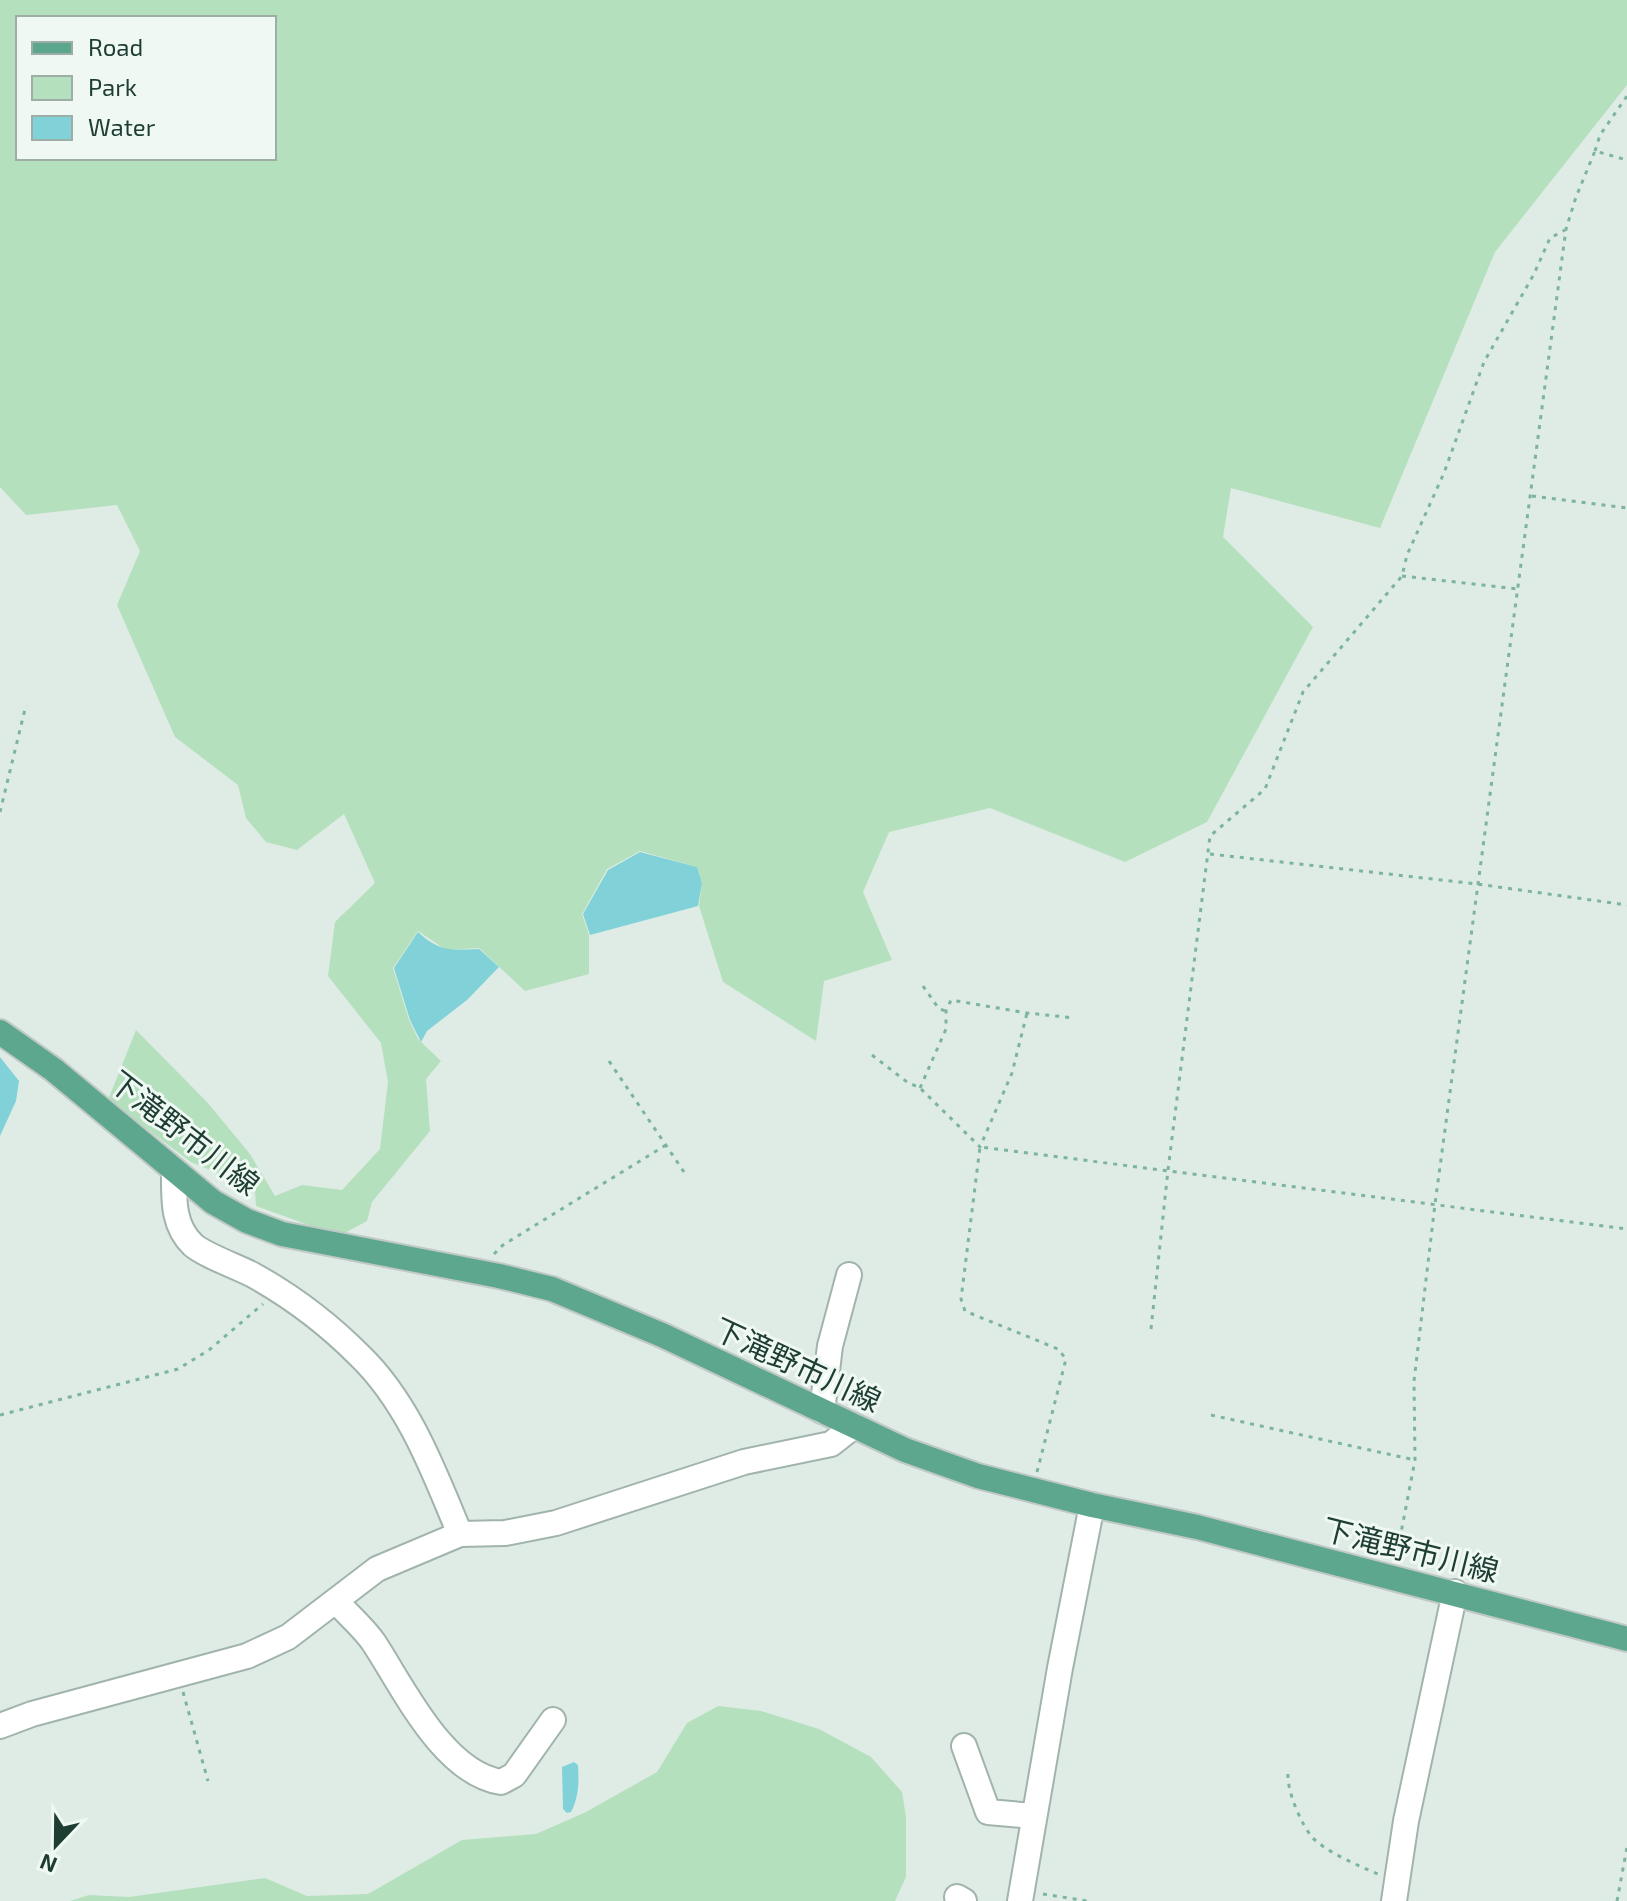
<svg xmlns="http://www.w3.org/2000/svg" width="1627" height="1901" viewBox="0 0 1627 1901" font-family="'Exo 2','Noto Sans JP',sans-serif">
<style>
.green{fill:#b5e0bd;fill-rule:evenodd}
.water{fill:#80d2d8}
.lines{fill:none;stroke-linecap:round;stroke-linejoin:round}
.minor-casing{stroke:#a1b4ac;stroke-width:28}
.major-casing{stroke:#c0c9c6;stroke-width:28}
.path{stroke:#7cb49e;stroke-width:3;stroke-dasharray:4 6;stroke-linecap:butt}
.minor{stroke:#fff;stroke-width:24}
.major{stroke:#5ea78f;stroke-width:24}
.labels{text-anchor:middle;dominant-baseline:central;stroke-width:6;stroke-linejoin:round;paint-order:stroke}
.street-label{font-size:30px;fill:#1e3e33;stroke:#f0f8f3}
</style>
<rect width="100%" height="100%" fill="#dfece5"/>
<!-- green -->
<g class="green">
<path d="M0,0H1627V85L1495,252L1380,528L1231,488L1223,537L1313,627L1207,822L1125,862L990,808L889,832L863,892L892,960L824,981L816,1041L723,982L699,906L702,883L697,867L640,851L607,869L582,914L589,935V974L525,991L479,948L446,950L418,931L393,968L409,1020L418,1039L441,1061L426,1079L430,1131L372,1202L367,1221L339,1236L256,1206L254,1180L217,1173L191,1162L108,1100L136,1030L207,1102L250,1154L275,1196L302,1185L342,1190L380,1149L388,1082L381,1043L328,976L335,922L375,883L344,814L297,850L266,842L246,818L238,785L175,737L117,605L140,551L117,505L26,515L0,487ZM18,18H274V158H18Z"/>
<path d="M718,1706L761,1711L819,1729L871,1757L902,1792L906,1817V1877L895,1901H70L89,1895L129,1897L265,1878L307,1896L368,1894L462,1840L536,1834L586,1812L657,1772L687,1723Z"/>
</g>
<!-- water -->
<g class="water">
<path d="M640,852L697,867L702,883L698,906L590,935L583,914L608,870Z"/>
<path d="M418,932C440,952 450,950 479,949L499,967L467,1000L427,1031L421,1042L410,1020L394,968Z"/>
<path d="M0,1057L19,1081L16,1101L0,1136Z"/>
<path d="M574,1762L578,1765C579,1782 579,1796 571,1812L567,1813L563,1809L562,1767Z"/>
</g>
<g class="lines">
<defs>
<g id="minor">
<path d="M174,1171C174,1198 172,1225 193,1245C204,1255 238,1267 253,1275C291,1296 328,1324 359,1355C409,1403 434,1472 460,1534"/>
<path d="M822,1411L830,1346L849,1275"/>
<path d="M336,1601C348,1615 364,1628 374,1643C403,1687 443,1773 501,1782L514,1775L553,1720"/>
<path d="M0,1726L32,1714L247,1656L288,1637L377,1569L460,1534L505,1533L556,1523L744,1462L831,1444L854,1426"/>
<path d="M964,1746L988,1812L1034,1816"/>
<path d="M957,1897L964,1901"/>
<path d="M1020,1901L1060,1668L1092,1505"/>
<path d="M1394,1901L1406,1821L1455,1592"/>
</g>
<path id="major" d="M0,1032L54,1070L213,1202L247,1221L282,1234L499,1276L552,1289L662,1335L905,1450L978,1476L1092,1505L1197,1527L1627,1639"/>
</defs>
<!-- minor casing -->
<use href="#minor" class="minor-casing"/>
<!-- major casing -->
<use href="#major" class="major-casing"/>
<!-- path -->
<g class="path">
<path d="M1595,151L1600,135L1627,96"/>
<path d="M1532,496L1627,508"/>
<path d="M1402,576L1518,589"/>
<path d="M0,812L26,705"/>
<path d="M1210,854L1477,884L1627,905"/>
<path d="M923,986L939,1009L946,1011"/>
<path d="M872,1055L907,1082L920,1088L980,1147L1012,1073L1027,1013"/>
<path d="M609,1061L684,1172"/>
<path d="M920,1088L946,1029V1011L951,1000L1027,1013L1075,1018"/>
<path d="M494,1254L503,1245L666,1145"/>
<path d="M1151,1329L1168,1170L1210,836L1265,789L1303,692L1402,576L1407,555L1444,473L1484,362L1534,274L1550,238L1565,230"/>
<path d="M0,1415L178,1369L209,1350L263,1304"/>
<path d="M1211,1415L1415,1460"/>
<path d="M1037,1472L1066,1359L1058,1349L965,1311L961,1299L980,1147L1627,1229"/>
<path d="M1396,1559L1415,1460L1414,1381L1435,1204L1566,229L1576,197L1595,151L1627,160"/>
<path d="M183,1692L208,1781"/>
<path d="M1288,1774C1287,1791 1301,1824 1312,1837C1326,1852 1359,1866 1378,1874"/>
<path d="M1043,1894L1087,1901"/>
<path d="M1617,1901L1627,1847"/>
</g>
<!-- minor -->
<use href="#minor" class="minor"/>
<!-- major -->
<use href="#major" class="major"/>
</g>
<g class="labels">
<!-- street labels -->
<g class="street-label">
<text transform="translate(185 1132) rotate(38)">下滝野市川線</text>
<text transform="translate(798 1364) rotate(25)">下滝野市川線</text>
<text transform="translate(1411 1549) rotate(14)">下滝野市川線</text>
</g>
</g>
<!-- legend -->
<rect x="16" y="16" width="260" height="144" fill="#f0f8f3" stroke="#9caea6" stroke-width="2"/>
<rect x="32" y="42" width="40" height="12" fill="#5ea78f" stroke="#9caea6" stroke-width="2"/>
<text x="88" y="56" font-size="24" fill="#1e3e33">Road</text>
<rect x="32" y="76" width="40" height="24" fill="#b5e0bd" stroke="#9caea6" stroke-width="2"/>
<text x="88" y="96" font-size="24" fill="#1e3e33">Park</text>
<rect x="32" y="116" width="40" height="24" fill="#80d2d8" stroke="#9caea6" stroke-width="2"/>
<text x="88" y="136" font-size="24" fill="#1e3e33">Water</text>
<!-- north arrow -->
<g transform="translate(56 1845) rotate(202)" stroke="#f0f8f3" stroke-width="6" paint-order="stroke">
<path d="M0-6L14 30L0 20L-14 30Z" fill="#1e3e33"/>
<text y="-12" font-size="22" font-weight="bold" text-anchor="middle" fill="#1e3e33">N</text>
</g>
</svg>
